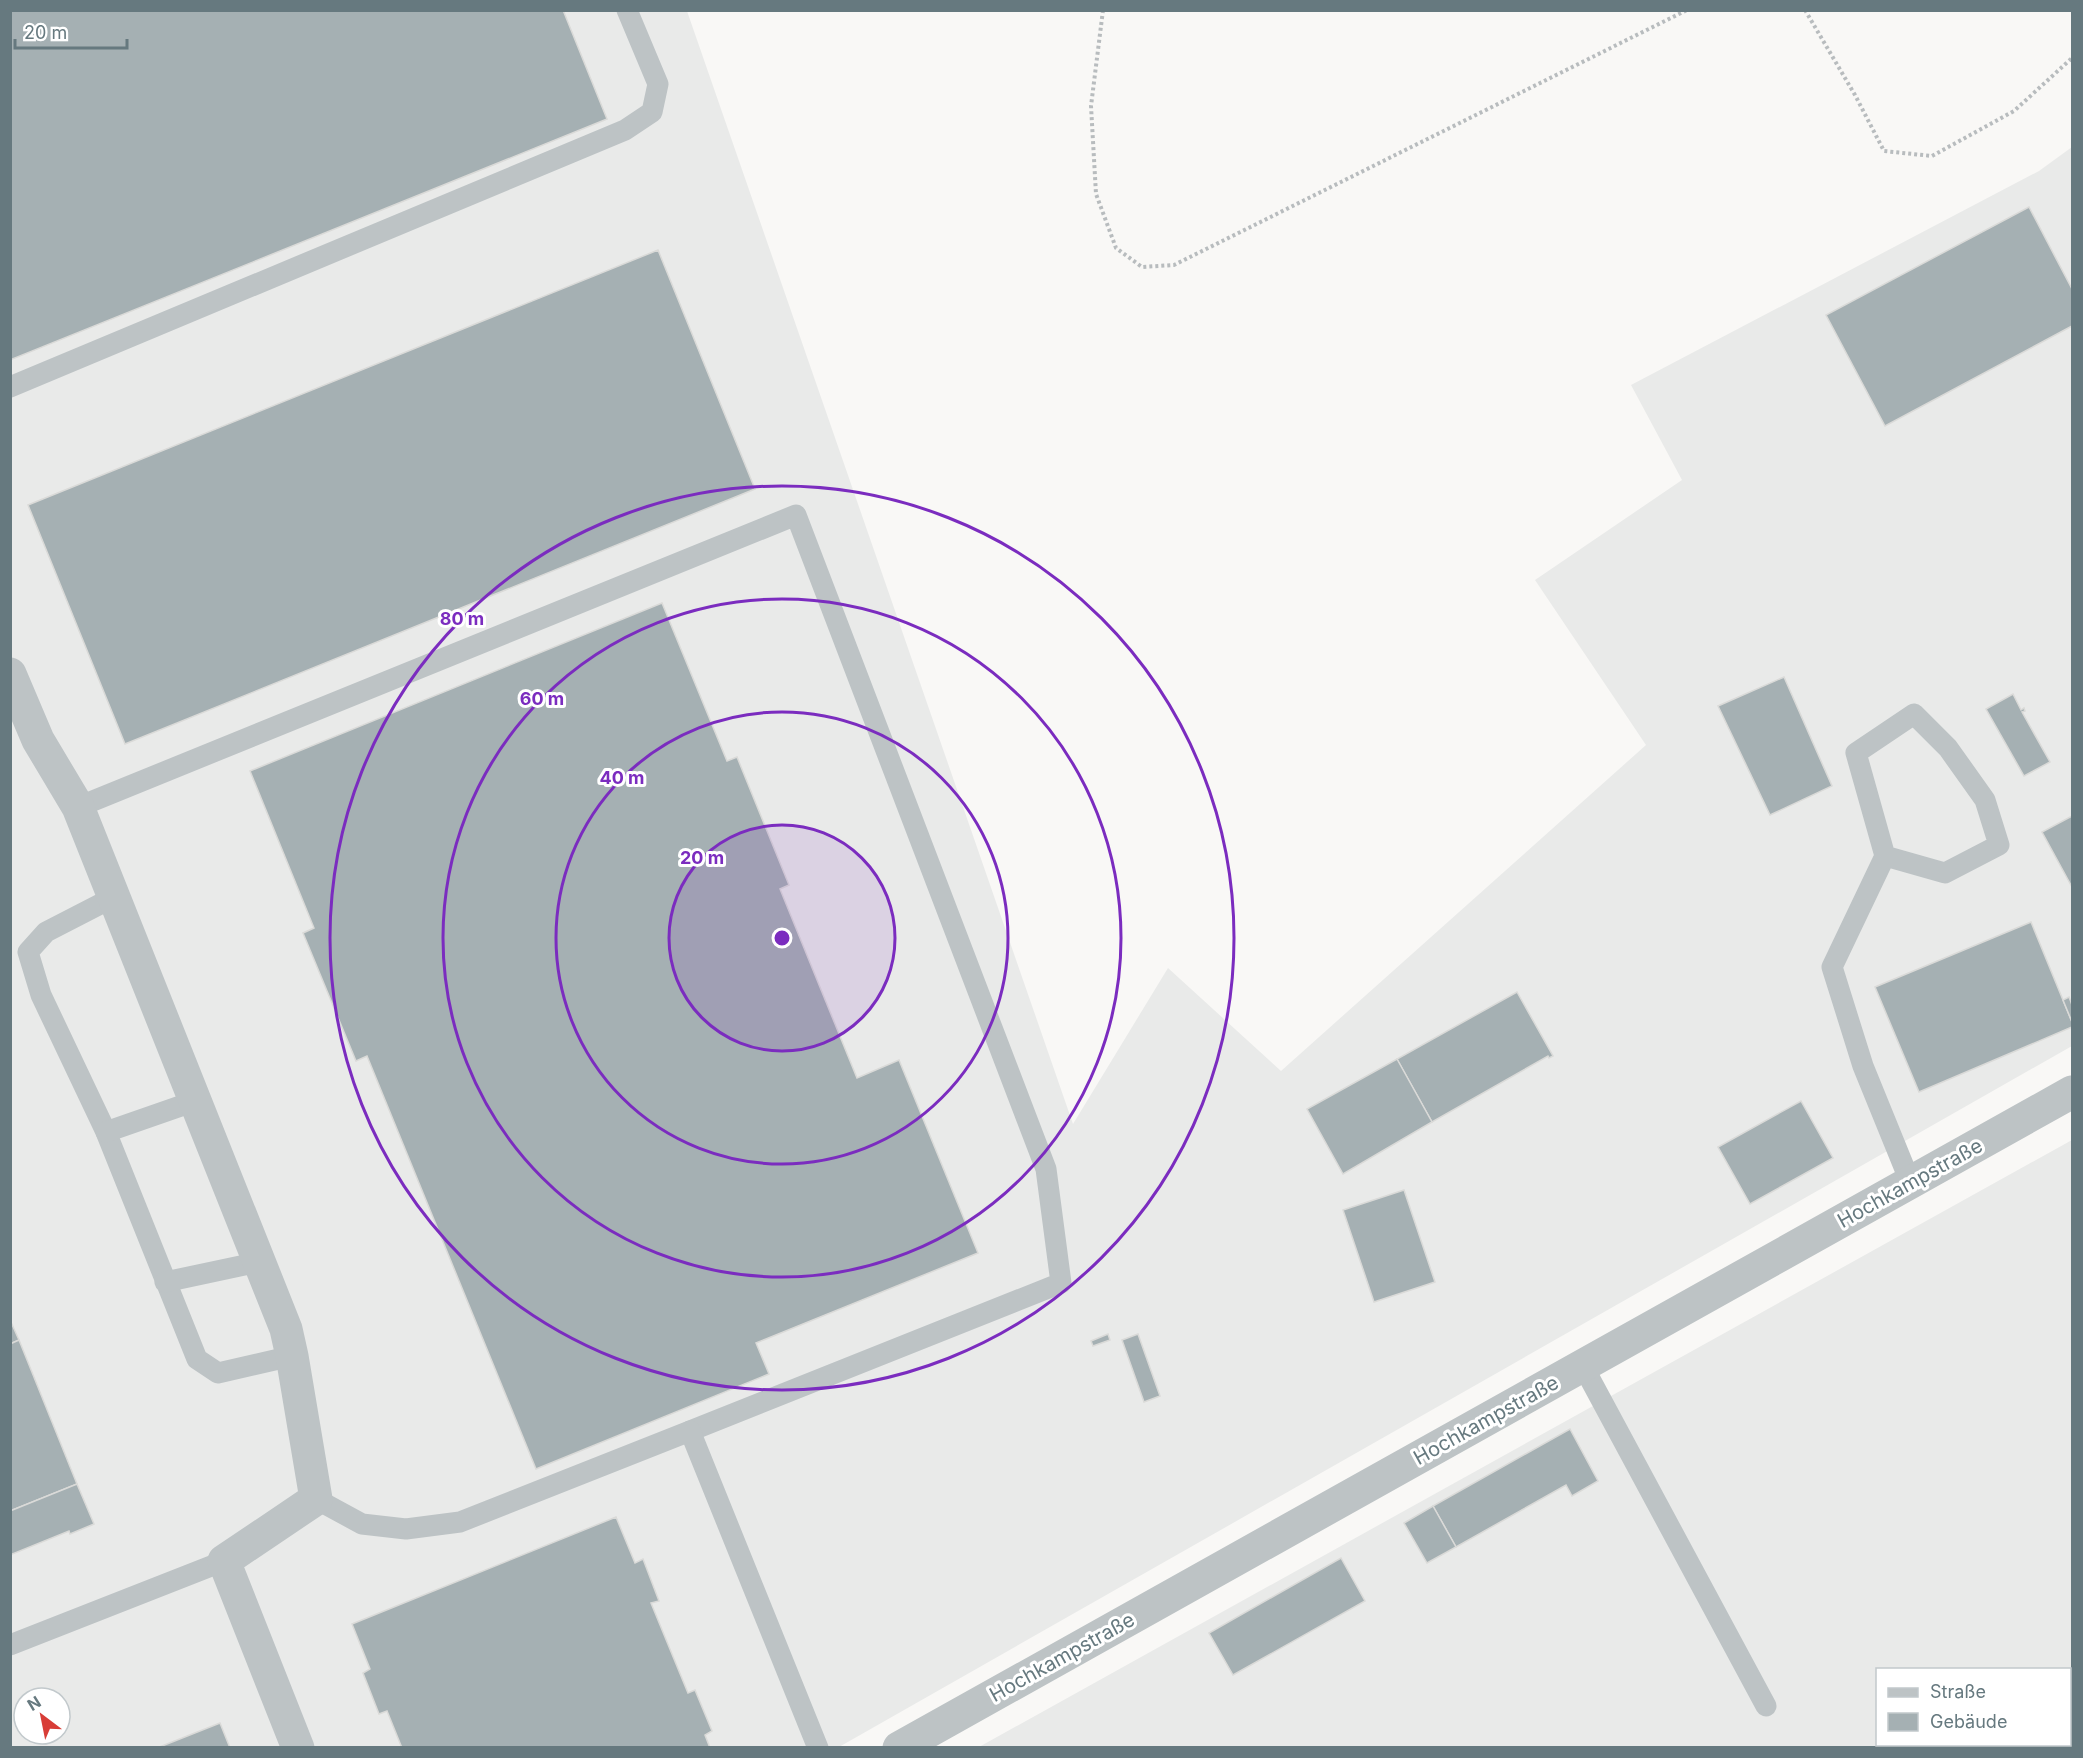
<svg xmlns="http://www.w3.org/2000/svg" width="2083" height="1758" viewBox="0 0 2083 1758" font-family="Inter,sans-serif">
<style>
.built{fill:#e9eae9;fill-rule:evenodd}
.building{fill:#a5b0b3;stroke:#dadad8;stroke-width:1.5}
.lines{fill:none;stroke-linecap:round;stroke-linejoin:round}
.path{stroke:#b8bcbe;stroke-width:4;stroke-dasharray:3 3;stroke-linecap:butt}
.service{stroke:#bdc3c5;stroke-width:21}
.minor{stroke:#bdc3c5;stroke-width:33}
.tertiary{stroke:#bdc3c5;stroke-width:33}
.ring{fill:none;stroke:#7b2cbf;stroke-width:3}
.labels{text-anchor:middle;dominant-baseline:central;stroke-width:6;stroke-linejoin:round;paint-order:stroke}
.street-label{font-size:20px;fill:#66797f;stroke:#fff}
.centre{fill:#7b2cbf;stroke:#fff;stroke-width:3}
.ring-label{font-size:18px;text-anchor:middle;font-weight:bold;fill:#7b2cbf;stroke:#fff;stroke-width:6;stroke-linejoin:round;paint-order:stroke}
</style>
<rect width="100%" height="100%" fill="#f9f8f6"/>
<!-- built -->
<g class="built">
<path d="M11,11H687L1073,1124L1168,968L1281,1071L1646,745L1535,580L1682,480L1631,385L2039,171L2072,147V1046L839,1747L11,1748ZM24,1698H60V1734H24Z"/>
<path d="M2072,1140V1747H979ZM1878,1670H2070V1744H1878Z"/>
</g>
<!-- building -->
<g class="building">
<path d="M10,10H563L607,119L10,360Z"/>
<path d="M2029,207L2072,289V326L1885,426L1826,315Z"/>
<path d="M658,250L755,489L125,744L28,505Z"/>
<path d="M662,603L727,761L737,757L789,885L780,889L857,1078L899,1060L978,1253L756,1343L769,1374L536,1469L367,1056L356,1061L303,933L314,928L250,771Z"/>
<path d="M1784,677L1832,786L1770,815L1718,706Z"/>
<path d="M2013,694L2021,710L2024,708L2025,711L2022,712L2050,762L2024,776L1986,709Z"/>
<path d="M2072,816V887L2042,832Z"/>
<path d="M2031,922L2072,1022V1027L1919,1092L1875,987Z"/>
<path d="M1517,992L1553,1056L1549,1058L1548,1056L1432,1122L1397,1059Z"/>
<path d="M2069,997L2072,1005V1022L2063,1000Z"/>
<path d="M1397,1059L1432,1122L1343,1174L1307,1109Z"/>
<path d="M1801,1101L1833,1158L1750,1204L1718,1147Z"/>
<path d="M1404,1190L1435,1282L1374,1302L1343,1210Z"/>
<path d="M10,1320L19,1340L10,1344Z"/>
<path d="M1108,1334L1110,1340L1093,1346L1091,1341Z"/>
<path d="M1138,1334L1160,1396L1144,1402L1122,1340Z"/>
<path d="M19,1340L77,1484L10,1511V1344Z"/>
<path d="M1570,1429L1598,1481L1572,1496L1566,1485L1456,1547L1433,1506Z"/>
<path d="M77,1484L94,1524L70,1534L69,1531L10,1555V1511Z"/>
<path d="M1433,1506L1456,1547L1427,1563L1404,1523Z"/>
<path d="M616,1517L635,1563L643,1559L659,1601L651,1603L688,1693L695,1690L712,1731L705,1735L710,1748H402L387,1711L379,1714L363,1673L370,1669L352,1624Z"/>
<path d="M1341,1558L1365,1601L1233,1675L1209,1633Z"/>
<path d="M220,1723L230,1748H157Z"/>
</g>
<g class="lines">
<!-- path -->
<g class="path">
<path d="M1103,10L1091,106L1096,194L1116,248L1142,267L1174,265L1687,10"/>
<path d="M1805,10L1855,95L1884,151L1932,156L2014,111L2072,58"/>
</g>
<!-- service -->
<g class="service">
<path d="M10,387L625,130L652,112L658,84L627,10"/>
<path d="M78,807L796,515L1046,1169L1061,1283L690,1431"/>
<path d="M1885,856L1945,873L1999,845L1985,800L1948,748L1914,714L1856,753L1885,856L1832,967L1863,1066L1911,1184"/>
<path d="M114,897L46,932L28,952L41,995L106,1132L197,1359L218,1373L292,1356"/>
<path d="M106,1132L195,1101"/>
<path d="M165,1282L259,1262"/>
<path d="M1583,1366L1766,1706"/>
<path d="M316,1499L362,1524L406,1529L460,1522L690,1431L818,1748"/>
<path d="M10,1645L224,1561"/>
</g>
<!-- minor -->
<path class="minor" d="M10,674L38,740L78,807L286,1329L292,1356L316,1499L224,1561L298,1748"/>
<!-- tertiary -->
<path class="tertiary" d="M899,1748L2072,1092"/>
</g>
<!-- distance rings -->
<circle cx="782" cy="938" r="113" fill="#7b2cbf" fill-opacity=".12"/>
<g class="ring">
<circle cx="782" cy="938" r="113"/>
<circle cx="782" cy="938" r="226"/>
<circle cx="782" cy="938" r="339"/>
<circle cx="782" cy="938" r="452"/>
</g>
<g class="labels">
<!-- street labels -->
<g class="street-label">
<text transform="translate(1910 1183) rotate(-29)">Hochkampstraße</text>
<text transform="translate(1486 1420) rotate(-29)">Hochkampstraße</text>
<text transform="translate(1062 1657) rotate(-29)">Hochkampstraße</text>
</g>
</g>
<circle cx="782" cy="938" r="9" class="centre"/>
<g class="ring-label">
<text x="462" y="625">80 m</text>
<text x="542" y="705">60 m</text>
<text x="622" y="784">40 m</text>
<text x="702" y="864">20 m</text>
</g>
<!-- border -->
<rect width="2083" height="1758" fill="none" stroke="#66797f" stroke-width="24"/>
<!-- legend -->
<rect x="1876" y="1668" width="195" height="78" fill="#ffffff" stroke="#c2c9cc" stroke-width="1.5"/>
<rect x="1888" y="1688" width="30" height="9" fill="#bdc3c5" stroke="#c2c9cc" stroke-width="1.5"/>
<text x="1930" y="1698" font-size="18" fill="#66797f">Straße</text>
<rect x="1888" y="1713" width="30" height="18" fill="#a5b0b3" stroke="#c2c9cc" stroke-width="1.5"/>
<text x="1930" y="1728" font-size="18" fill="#66797f">Gebäude</text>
<!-- north arrow -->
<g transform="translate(42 1716) rotate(328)"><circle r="28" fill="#ffffff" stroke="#c2c9cc" stroke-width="1.5"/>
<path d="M0-4.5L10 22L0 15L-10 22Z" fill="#d83d37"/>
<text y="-9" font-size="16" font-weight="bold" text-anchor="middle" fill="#66797f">N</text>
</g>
<!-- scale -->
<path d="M15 39v9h112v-9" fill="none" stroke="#66797f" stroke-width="3"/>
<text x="24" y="39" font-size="18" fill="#66797f" stroke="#ffffff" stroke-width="4.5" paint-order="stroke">20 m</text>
</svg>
